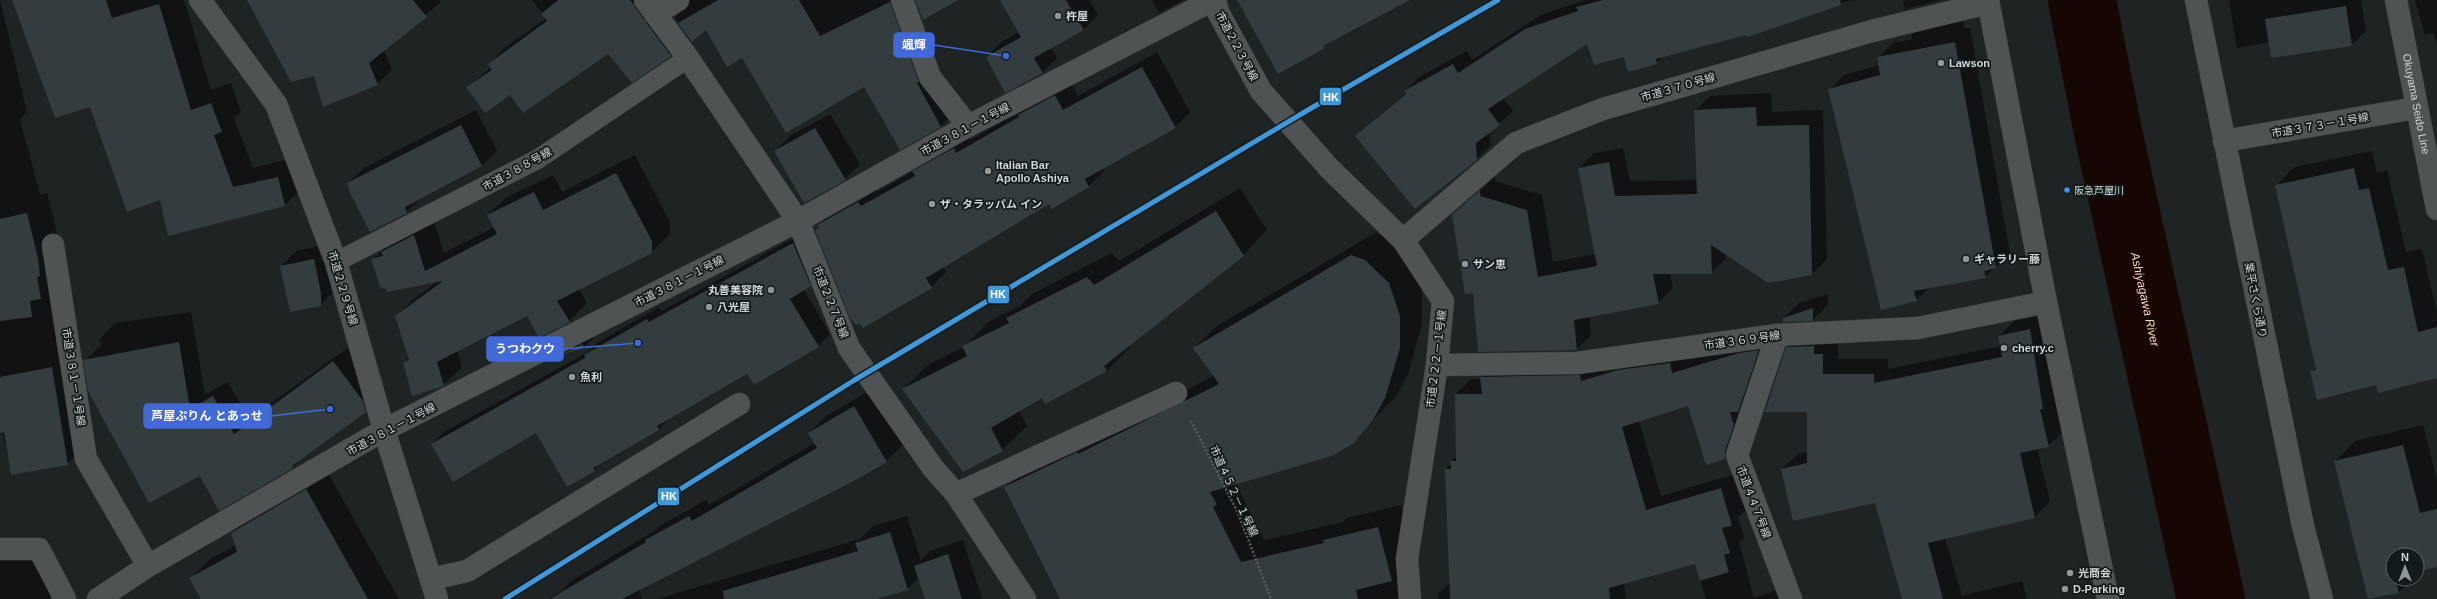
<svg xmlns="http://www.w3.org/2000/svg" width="2437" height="599" viewBox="0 0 2437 599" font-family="Arial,'Noto Sans JP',sans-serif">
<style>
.shadow{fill:#0007}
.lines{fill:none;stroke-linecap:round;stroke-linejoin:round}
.river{stroke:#170703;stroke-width:68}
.building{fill:#333d3f}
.lane-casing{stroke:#3c4041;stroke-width:20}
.street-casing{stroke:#3c4041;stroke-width:23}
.secondary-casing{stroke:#3c4041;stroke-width:23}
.path{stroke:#5a5d5e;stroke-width:2.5;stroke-dasharray:2 2;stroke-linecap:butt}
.lane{stroke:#4f5353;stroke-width:19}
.street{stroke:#4f5353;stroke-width:22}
.secondary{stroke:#4f5353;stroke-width:22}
.rail-1-casing{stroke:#131a1c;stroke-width:8}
.rail-1{stroke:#4198d8;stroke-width:5}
.poi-dot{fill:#929798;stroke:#131a1c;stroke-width:1.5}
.bus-dot{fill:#4699e1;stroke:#131a1c;stroke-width:1.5}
.labels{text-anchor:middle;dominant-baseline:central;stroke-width:3.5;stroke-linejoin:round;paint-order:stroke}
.bus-label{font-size:10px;fill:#d1d6d7;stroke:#131a1c;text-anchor:start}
.poi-label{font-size:11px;font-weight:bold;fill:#d1d6d7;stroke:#131a1c;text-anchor:start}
.street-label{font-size:11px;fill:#d1d6d7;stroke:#131a1c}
.water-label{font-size:12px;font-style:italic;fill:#fbdab9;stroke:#131a1c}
.leader{fill:none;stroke:#4169d8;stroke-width:1.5}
.callout-dot{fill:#4169d8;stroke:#131a1c;stroke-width:1.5}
.callout{fill:#4169d8;stroke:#4169d8;stroke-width:1.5}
.callout-label{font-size:12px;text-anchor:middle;font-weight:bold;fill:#fff}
.line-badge{stroke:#131a1c;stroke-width:1.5}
.badge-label{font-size:11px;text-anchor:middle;font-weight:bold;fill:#fff}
</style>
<rect width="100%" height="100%" fill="#1e2324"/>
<!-- shadow -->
<g class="shadow">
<path d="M0,0L27,112L20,119L40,195L47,193L58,238L87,444L67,464L11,474L0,419Z"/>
<path d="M13,0H184L211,90L231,83L241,112L234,118L253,168L298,157L305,185L285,205L161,199Z"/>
<path d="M248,0H439L441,2L384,50L392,70L377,84L314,75Z"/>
<path d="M532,0H654L685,41L670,55L608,52L511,94L468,87L491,67L489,64L503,49L546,18Z"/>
<path d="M690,0H908L955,111L941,126L900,148L864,86L742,57L706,29L692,41L675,18Z"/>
<path d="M1001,0H1089L1098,15L1084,29L1051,48L1057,58L1042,73L987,57L1001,42L1019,32Z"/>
<path d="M1152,0H1183L1159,13Z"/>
<path d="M1585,0H1854L1803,12L1746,34L1663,56L1657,63L1625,56L1588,43L1503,98L1513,111L1489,132L1491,145L1476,159L1356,136L1406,93L1405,91L1419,77L1467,51L1472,60L1541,15Z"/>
<path d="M1903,0H1940L1905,9Z"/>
<path d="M2229,0H2361L2366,31L2352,45L2270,42L2237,48Z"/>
<path d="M2415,0H2437V45L2434,33L2425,35Z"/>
<path d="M1961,12L1965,29L1970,28L2010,253L1985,277L1929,288L1916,300L1829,90L1844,75L1880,65L1878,58L1893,43L1913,39L1911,35L1926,20Z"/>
<path d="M1157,52L1190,112L1175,127L1102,168L1104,171L1089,186L1052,207L1049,202L943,266L946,272L931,287L816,230L820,227L818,225L834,210L874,187L877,192L915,170L929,157L969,134L972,139L1070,81L1078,96Z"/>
<path d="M1771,93L1772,112L1823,110L1827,259L1812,274L1726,254V258L1711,273H1670L1673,288L1658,303L1589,316L1591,335L1576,350L1474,292L1453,215L1495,177V181L1542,195L1553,262L1596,254L1579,168L1594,153L1623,148L1630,181L1698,180L1695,111L1710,96Z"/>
<path d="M476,110L497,151L482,166L422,197L407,212L371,231L348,183L364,168Z"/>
<path d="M830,114L860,164L845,179L775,151L790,136Z"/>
<path d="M2372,151L2377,173L2387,170L2406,252L2422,249L2437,314V377L2376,384L2312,371L2316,367L2276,186L2294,167Z"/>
<path d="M635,155L670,222V234L651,252L579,289L587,303L569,321L528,315L457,351L462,367L443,385L404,362L409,357L396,316L415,298L438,281L373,260L391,241L433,217L444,253L494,227L488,215L507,197L553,175L562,192Z"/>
<path d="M1240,188L1267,230L1243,255L1130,345L1131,346L1107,371L1043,397L1019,410L1027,426L1002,450L903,389L928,365L964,347L988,322L1020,306L1032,294L1112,253L1119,261Z"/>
<path d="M805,232L822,273L804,290L830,334L818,346L748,373L671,417L659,429L602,462L594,470L536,432L432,444L444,432L588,352L597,343L659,307L661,311Z"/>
<path d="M1375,233L1387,237L1411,260L1422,292V324L1408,374L1396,396L1353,442L1236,484L1264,540L1343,522L1347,518L1401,505L1414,557L1405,599H1065L1006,487L1028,465L1101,432L1214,376L1194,348L1217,326Z"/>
<path d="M329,244L336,290L320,305L281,266L296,251Z"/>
<path d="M1828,294V305L1813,320L1784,318L1799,303Z"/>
<path d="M191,312L205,395L228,382L249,419L349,347L380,396L365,411L304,456L293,467L219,509L200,475L85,361L101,345L100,339L115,323Z"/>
<path d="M2046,315L2064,431L2048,446L2037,448L2050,501L2035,517L1945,538L1962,596L2022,581L2027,599H1903L1876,501L1782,469L1798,454L1808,452V410L1787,348L1803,332L1838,339V359H1888V369L2001,346L1999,336L2014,321Z"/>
<path d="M599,332L584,347L566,352L579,339Z"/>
<path d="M1773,336L1740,443L1725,458L1689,405L1639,421L1661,496L1735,474L1746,510L1738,518L1744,537L1739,542L1754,598L1786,587L1790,599H1706L1695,562L1624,583L1626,599H1438V594L1450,583L1446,469L1457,455L1456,394L1471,379H1481L1496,362L1685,348L1687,359L1754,339Z"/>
<path d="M871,390L903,445L886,461L639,589L642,599H548L560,592L571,581L656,530L663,524L706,500L709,505L815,443L809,433L826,416Z"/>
<path d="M2423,425L2437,481V566L2418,571L2417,574V555H2393V579H2412L2399,592L2369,599L2335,462L2355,441Z"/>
<path d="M326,470L399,599H202L191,578L210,559L236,545L232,533L252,513Z"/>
<path d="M907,516L921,561L930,551L963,540L982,599H926L919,577L907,589L879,599H657L860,539L873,526Z"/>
<rect x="0" y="560" width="50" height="39"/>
</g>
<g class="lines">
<!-- river -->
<path class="river" id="s1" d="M2082,0L2108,132L2211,599"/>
</g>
<!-- building -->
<g class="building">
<path d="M12,0H106L112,18L159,4L191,110L211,103L222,132L214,135L233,187L278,177L285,206L168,236L160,200L127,212L90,107L55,118Z"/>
<path d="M247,0H413L427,17L369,63L378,85L323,107L314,76L291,82Z"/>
<path d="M558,0H630L671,56L632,83L608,54L523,113L510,95L485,113L466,87L492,70L488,64L547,21L541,14Z"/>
<path d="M718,0H799L820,36L890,2L919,82L917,83L941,127L900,150L864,87L786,133L742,58L727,67L706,30L692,42L678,23Z"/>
<path d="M915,0H958L923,20Z"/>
<path d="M1000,0H1066L1084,30L1034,58L1043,73L1005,93L986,57L1021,37Z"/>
<path d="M1237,0H1410L1323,46L1325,48L1278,74Z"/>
<path d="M1603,0H1840L1841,5L1748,37L1746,35L1656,59L1657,64L1628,72L1624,57L1594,65L1587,44L1488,109L1500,125L1476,143L1477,160L1415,209L1355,136L1406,94L1404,91L1453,64L1458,73L1525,29L1578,11L1576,7Z"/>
<path d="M2346,6L2352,46L2271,58L2265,19Z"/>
<path d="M1955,42L1996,268L1984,271L1986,278L1914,291L1917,301L1881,310L1828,89L1880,75L1877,57Z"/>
<path d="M1142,67L1176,128L1085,179L1089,187L1052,209L1049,204L926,278L932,288L863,328L860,323L856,325L850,318L815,230L819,228L817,225L858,202L861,206L915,176L912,171L954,148L956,153L1019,117L1018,115L1055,95L1063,110Z"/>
<path d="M1756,107L1757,126L1809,125L1812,275L1768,283L1711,245L1712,274H1653L1659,304L1574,320L1577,350L1478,352L1473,293L1465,294L1452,215L1480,190V196L1527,210L1538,277L1597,266L1578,168L1609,162L1615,196L1697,194L1694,110Z"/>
<path d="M461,125L482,166L405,207L407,213L370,232L351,195L347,183Z"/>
<path d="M815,128L846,180L804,203L774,151Z"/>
<path d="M2354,168L2359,190L2369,188L2388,270L2404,267L2418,332L2437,327V378L2378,393L2376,385L2317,400L2310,371L2316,370L2275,185Z"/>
<path d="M616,173L652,241V253L557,301L570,322L539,338L527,316L437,362L444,386L412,396L403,362L409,360L395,316L443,281L387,292L385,288L381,289L371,259L383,256L381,252L414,235L425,271L497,234L487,215L534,192L543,210Z"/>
<path d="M1216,211L1244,256L1104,366L1107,371L1045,404L1042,398L991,428L1003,451L963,472L902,389L967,356L962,346L1009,323L1006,318L1087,277L1094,285Z"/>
<path d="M27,213L38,258L40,276L37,277L41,299L30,301L32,317L0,321V219Z"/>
<path d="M793,243L811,286L790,299L819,347L754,385L747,374L657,426L659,430L593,468L595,471L567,487L536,433L453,482L431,444L585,358L584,355L647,319L649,322Z"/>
<path d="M1351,255L1365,260L1389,283L1400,316V348L1385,398L1373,420L1354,443L1332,456L1210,492L1217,505L1213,507L1241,562L1324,543L1323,540L1378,527L1392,581L1356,590L1358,599H1060L1004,487L1077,452L1078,454L1219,384L1193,348Z"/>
<path d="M314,259L321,293V306L290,312L280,266Z"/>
<path d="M1813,308V321L1783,322V318Z"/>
<path d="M2030,329L2043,409H2040L2049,447L2020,453L2035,518L1928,543L1943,599H1902L1875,503L1793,521L1781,469L1807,463V412H1765L1786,347L1814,346V354H1823V374H1874V383L2002,357L1998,336Z"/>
<path d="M179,342L190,409L213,396L234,434L333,361L363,401L366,412L292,466L293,468L219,511L200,476L149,503L88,391L83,360Z"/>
<path d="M582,344L585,348L563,354Z"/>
<path d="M1759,350L1738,412H1730L1734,425L1725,451V459L1706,465L1688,406L1622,427L1646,510L1721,488L1732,526L1722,528L1730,553L1724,555L1729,572L1700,581L1695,564L1609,588L1610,599H1450L1445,469H1451L1450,461H1456L1455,394H1482L1480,377L1580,375L1581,381L1618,370L1670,363L1672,373L1739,353Z"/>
<path d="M52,367L68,465L11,475L4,432L0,433V377Z"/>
<path d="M854,406L887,462L852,482L622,599H550L646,542L645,540L689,516L692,521L817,448L808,433Z"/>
<path d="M2403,445L2420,513L2437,509V567L2417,572V555H2393V579H2395L2399,593L2368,599L2334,461Z"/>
<path d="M306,489L368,599H201L189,578L237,552L231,533Z"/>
<path d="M890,532L908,590L877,599H724L723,591L858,551L855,543Z"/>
<path d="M948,554L962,599H925L914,566Z"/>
</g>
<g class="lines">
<defs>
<path id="lane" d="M336,262L538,159L688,58"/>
<g id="street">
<path d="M200,0L276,104L336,262L384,430L437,599"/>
<path d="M645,0L688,58L798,221L849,348L933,468L956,494L1025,599"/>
<path d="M902,0L930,77L968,126"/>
<path d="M1215,0L1218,12L1261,91L1329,168L1403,240L1443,301L1437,365L1407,559L1410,599"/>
<path d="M2196,0L2303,526L2322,599"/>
<path d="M655,14L678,0"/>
<path d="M2224,141L2416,108"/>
<path d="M1403,240L1516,143L1603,109L1872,31L1988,3"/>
<path d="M53,245L86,459L148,566"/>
<path d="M1777,335L1737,455L1791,599"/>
<path d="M1437,365L1577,363L1777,335L1918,328L2046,302"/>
<path d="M956,494L1176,393"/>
<path d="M0,549H39L65,599"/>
<path d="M431,579L467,571L739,404"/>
<path d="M98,599L148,566L384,430L798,221L968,126L1213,0"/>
</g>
<g id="secondary">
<path d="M1988,0L2046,302L2108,599"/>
<path id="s2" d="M2396,0L2437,209"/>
</g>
</defs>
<!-- lane casing -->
<use href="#lane" class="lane-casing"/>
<!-- street casing -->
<use href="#street" class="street-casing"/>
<!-- secondary casing -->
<use href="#secondary" class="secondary-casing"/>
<!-- path -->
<path class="path" d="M1191,421L1238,513L1271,599"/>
<!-- lane -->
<use href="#lane" class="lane"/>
<!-- street -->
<use href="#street" class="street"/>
<!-- secondary -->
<use href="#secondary" class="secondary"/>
<defs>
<path id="rail-1" d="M505,599L853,381L1308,110L1498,0"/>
</defs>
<!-- rail-1 casing -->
<use href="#rail-1" class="rail-1-casing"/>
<!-- rail-1 -->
<use href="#rail-1" class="rail-1"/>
</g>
<!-- markers -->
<g class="poi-dot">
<circle cx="1058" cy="16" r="4"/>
<circle cx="1941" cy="63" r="4"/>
<circle cx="988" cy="171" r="4"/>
<circle cx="932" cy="204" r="4"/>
<circle cx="1966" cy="259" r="4"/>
<circle cx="1465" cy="264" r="4"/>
<circle cx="771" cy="290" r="4"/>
<circle cx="709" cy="307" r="4"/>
<circle cx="2004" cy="348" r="4"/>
<circle cx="572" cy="377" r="4"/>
<circle cx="2070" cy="573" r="4"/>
<circle cx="2065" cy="589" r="4"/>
</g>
<circle class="bus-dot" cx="2067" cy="190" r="3.5"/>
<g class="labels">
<!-- bus labels -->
<g class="bus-label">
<text x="2074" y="190">阪急芦屋川</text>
</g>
<!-- poi labels -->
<g class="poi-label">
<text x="1066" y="16">杵屋</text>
<text x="1949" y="63">Lawson</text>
<text x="996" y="165">Italian Bar<tspan x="996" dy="13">Apollo Ashiya</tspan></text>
<text x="940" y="204">ザ・タラッパム イン</text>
<text x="1974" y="259">ギャラリー藤</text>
<text x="1473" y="264">サン恵</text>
<text x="763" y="290" text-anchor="end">丸善美容院</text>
<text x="717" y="307">八光屋</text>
<text x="2012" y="348">cherry.c</text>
<text x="580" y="377">魚利</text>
<text x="2078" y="573">光商会</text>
<text x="2073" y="589">D-Parking</text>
</g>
<!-- street labels -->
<g class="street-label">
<text transform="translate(1237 46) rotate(62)">市道２２３号線</text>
<text transform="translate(1678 87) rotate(-16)">市道３７０号線</text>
<text stroke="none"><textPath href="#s2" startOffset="106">Okuyama Seido Line</textPath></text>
<text transform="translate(2320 125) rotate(-10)">市道３７３－１号線</text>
<text transform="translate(965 129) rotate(-28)">市道３８１－１号線</text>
<text transform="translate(517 169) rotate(-29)">市道３８８号線</text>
<text transform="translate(679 281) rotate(-27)">市道３８１－１号線</text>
<text transform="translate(343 288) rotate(73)">市道２２９号線</text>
<text transform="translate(2256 300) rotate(79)">業平さくら通り</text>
<text transform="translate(831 302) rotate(68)">市道２２７号線</text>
<text transform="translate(1742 340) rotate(-8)">市道３６９号線</text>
<text transform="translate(1436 359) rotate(-83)">市道２２２－１号線</text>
<text transform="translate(74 377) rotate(81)">市道３８１－１号線</text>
<text transform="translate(391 429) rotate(-28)">市道３８１－１号線</text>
<text transform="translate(1234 491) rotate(65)">市道４５２－１号線</text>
<text transform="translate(1754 502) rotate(69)">市道４４７号線</text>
</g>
<!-- water labels -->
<g class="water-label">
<text stroke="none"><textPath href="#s1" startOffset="306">Ashiyagawa River</textPath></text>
</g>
</g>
<!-- callouts -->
<path class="leader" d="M1006 56L934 45M638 343L563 349M330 409L271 416"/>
<g class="callout-dot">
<circle cx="1006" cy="56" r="4"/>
<circle cx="638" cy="343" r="4"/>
<circle cx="330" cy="409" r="4"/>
</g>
<g class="callout">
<rect x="894" y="33" width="40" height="24" rx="4"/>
<rect x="487" y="337" width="76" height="24" rx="4"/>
<rect x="144" y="404" width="127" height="24" rx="4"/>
</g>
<g class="callout-label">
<text x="914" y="49">颯輝</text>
<text x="525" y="353">うつわクウ</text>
<text x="207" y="420">芦屋ぷりん とあっせ</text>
</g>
<g class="line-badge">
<rect x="1319" y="87" width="23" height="19" rx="4" fill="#4198d8"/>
<rect x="987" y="285" width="23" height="19" rx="4" fill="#4198d8"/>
<rect x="657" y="487" width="23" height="19" rx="4" fill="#4198d8"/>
</g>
<g class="badge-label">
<text x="1331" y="101">HK</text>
<text x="998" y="298">HK</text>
<text x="669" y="500">HK</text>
</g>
<!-- north arrow -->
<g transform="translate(2405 567)"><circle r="19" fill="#131a1c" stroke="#5f6567"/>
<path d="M0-3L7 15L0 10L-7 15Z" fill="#929798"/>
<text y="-6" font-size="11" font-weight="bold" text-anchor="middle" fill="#d1d6d7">N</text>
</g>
</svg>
